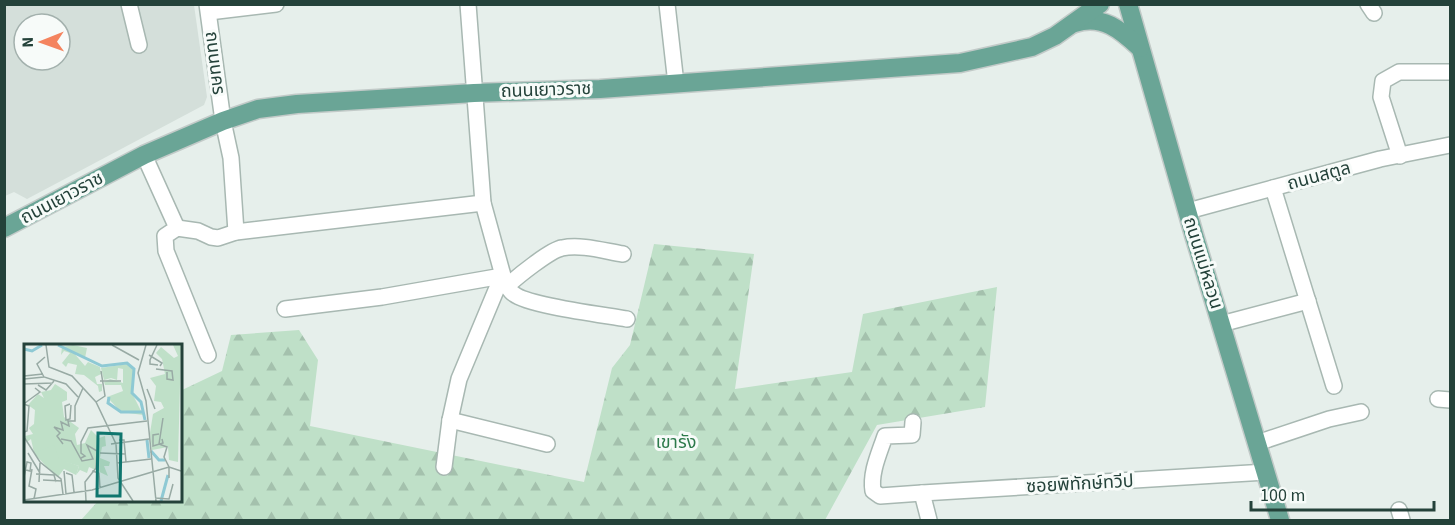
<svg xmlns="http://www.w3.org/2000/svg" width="1455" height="525" viewBox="0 0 1455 525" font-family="'Source Sans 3','Noto Sans Thai',sans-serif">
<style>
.built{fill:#d4dfda;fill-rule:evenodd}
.forest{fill:url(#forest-firs)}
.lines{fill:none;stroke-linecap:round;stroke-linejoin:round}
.minor-casing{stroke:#a8b8b2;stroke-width:18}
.major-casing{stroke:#c2cac8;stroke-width:21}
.minor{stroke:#fff;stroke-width:15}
.major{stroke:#6aa596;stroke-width:18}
.labels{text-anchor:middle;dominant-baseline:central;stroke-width:6;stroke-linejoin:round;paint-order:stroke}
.street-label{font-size:18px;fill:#24423a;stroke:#f7fbf9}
.park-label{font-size:18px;fill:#2d7a4b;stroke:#f7fbf9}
.inset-river{fill:none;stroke:#8ec9d4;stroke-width:3}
.inset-road{fill:none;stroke:#98aaa4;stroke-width:1.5}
.view{fill:#0f766e;fill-opacity:0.15;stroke:#0f766e;stroke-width:3}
.inset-edge{fill:none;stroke:#24423a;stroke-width:3}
</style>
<defs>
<pattern id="forest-firs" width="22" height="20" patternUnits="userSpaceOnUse" patternTransform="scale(1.5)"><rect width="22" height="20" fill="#bfe0c8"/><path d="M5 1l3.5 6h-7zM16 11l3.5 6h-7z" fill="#a4c1ad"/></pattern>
</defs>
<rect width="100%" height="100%" fill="#e6efeb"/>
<!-- built -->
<path class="built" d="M5,5H194L207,97L204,105L27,199L14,192L5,196ZM24,24H60V60H24Z"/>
<!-- forest -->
<path class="forest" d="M654,244L754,254L735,389L852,372L863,314L997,287L985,407L877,425L825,520H81L99,500H180V391L222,371L231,335L299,330L318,360L310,426L584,482L612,368L630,345Z"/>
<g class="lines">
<defs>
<g id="minor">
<path d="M129,4L139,45"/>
<path d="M207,4L223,121L231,158L236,232"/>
<path d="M468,4L483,203L505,283C508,287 510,292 514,294C529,306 605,315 627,319"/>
<path d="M667,4L676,84"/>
<path d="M1368,4L1374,13"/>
<path d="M209,12L276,4"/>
<path d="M144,155L177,228L165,236L166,251L208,355"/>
<path d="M1400,156L1381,97L1383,81L1399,72H1450"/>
<path d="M1273,188L1334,386"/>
<path d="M1188,211L1380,159L1450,145"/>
<path d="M177,228L198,231L211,237L218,238L236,232L483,203"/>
<path d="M507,286C517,277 550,250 562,248C581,244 604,251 623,254"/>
<path d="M285,309L382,297L502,276"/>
<path d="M1221,324L1308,301"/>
<path d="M1438,399L1450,400"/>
<path d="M450,420L547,444"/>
<path d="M913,422L912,435L885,436C879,454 870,473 873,491L880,496L922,493"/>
<path d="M1257,443L1329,419L1361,412"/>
<path d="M444,467L450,420L459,379L502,276"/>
<path d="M1399,510L1402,520"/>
<path d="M929,520L922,493L1266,472"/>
</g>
<g id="major">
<path d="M1128,4L1194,235L1280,520"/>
<path d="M1075,23C1102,14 1121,30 1140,48"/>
<path d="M4,228L144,155L223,121L258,109L297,104L474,93L600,89L960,63L1032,47L1055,36L1100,4"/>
</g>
</defs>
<!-- minor casing -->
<use href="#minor" class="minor-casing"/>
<!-- major casing -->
<use href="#major" class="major-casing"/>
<!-- minor -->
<use href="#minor" class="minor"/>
<!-- major -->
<use href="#major" class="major"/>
</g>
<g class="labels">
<!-- street labels -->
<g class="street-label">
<text transform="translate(215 63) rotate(83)">ถนนนคร</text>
<text transform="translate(546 90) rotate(-2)">ถนนเยาวราช</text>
<text transform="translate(1319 176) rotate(-15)">ถนนสตูล</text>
<text transform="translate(62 198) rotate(-28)">ถนนเยาวราช</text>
<text transform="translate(1203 263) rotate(73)">ถนนแม่หลวน</text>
<text transform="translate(1080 484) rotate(-3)">ซอยพิทักษ์ทวีป</text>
</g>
<!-- park labels -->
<g class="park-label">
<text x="676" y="442">เขารัง</text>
</g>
</g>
<!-- overview -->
<g transform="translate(24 344)">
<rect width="158" height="158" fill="#e6efeb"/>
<path d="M49,1L63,4L61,14L49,8L61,22L64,18L76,23L77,30L71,33L73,40H78V47L75,48L74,42L60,31L51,30L53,21L44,19L42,23L38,19L46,9L40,7L37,11L38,3ZM149,1H157L154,118L145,116L144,103L128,106L126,89L129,70L140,64L137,58L130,57L132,42L126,34L141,30L138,15L132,9L137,3L150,14L154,12ZM103,20L110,25L108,49L119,71L97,68L83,53L99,47L97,41H81L80,38L86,35L99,39V25L94,24L93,36L87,34L80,36L77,24ZM31,40L43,48V56L38,58L40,73L55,84L51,90L53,101L61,99L67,86L75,94L81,92L82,102L78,103L76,114L86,118L85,122H80L84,132L65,123L63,129L56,126L52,131L55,122L10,109L7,95L3,98L1,92L9,90L5,84L10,80L11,66L4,61L14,50L20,54L17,48L27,46Z" fill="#bfe0c8"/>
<path d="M30,101L35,115L55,122L52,131L40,125L34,133L30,131L10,109Z" fill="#bfe0c8"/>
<path class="inset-river" d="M34,1L78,22L103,19L110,25L108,49L117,58L121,76M0,5L8,7L18,1M85,53L84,59L97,68H118M123,96L125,114M127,107L135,116H141M137,157L144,131"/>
<path class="inset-road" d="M22,1L25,23L48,32L72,58L92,100L94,134L109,157M88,1L115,16M122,1L114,29L122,57L132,157M133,1L126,16V20L134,21M125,11L138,19L136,22M21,13L13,20L20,33L42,40L54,53M132,25L148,27L149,36L143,35V28M0,32L19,30M0,35L20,33M76,37H97M0,40L29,39M14,41L22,46L30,37M123,45L131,65M72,58L81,52L77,27M1,59L16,48L11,44M0,60L5,62L3,87L0,88M46,60L41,62L42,76L46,75L47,61M139,74L135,100L143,103L140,113L145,123V134M135,90L129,91V102L139,99L138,95M0,93L16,118L37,135L39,150M37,95L47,97L58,117L69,115L63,101L73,107L72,124L61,138L62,157M95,96H100L102,118M39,100L33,92L36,89L30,83L39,86L37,78L45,82L44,77H51V62L59,44M87,100L125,95M4,109L16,129M76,109L101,110M57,114L61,112L57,109V98L64,84L123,77M93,119L127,115M8,125L5,142L12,145L10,155M40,127L42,150M68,127L75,129L76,144M128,128L145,123L157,127M42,129L48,131L50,148M12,130L30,131L32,138M0,133L3,118L7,119L6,127L2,126M19,136L38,137M15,138L16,119M131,154L145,155L149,140M0,156L68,146L128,128"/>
<path class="view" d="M74,89L97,90L96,152H73Z"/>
<rect width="158" height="158" class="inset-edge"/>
</g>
<!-- border -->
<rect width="1455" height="525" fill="none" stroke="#24423a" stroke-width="12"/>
<!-- north arrow -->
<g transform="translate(42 42) rotate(269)"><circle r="28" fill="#f7fbf9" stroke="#a3b1ad" stroke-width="1.5"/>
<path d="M0-4.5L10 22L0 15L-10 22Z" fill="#f4845f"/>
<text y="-9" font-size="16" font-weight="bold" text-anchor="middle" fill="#24423a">N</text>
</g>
<!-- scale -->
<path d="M1251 501v9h183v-9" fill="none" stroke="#24423a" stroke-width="3"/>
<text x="1260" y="501" font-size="18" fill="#24423a" stroke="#f7fbf9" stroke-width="4.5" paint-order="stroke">100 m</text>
</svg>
